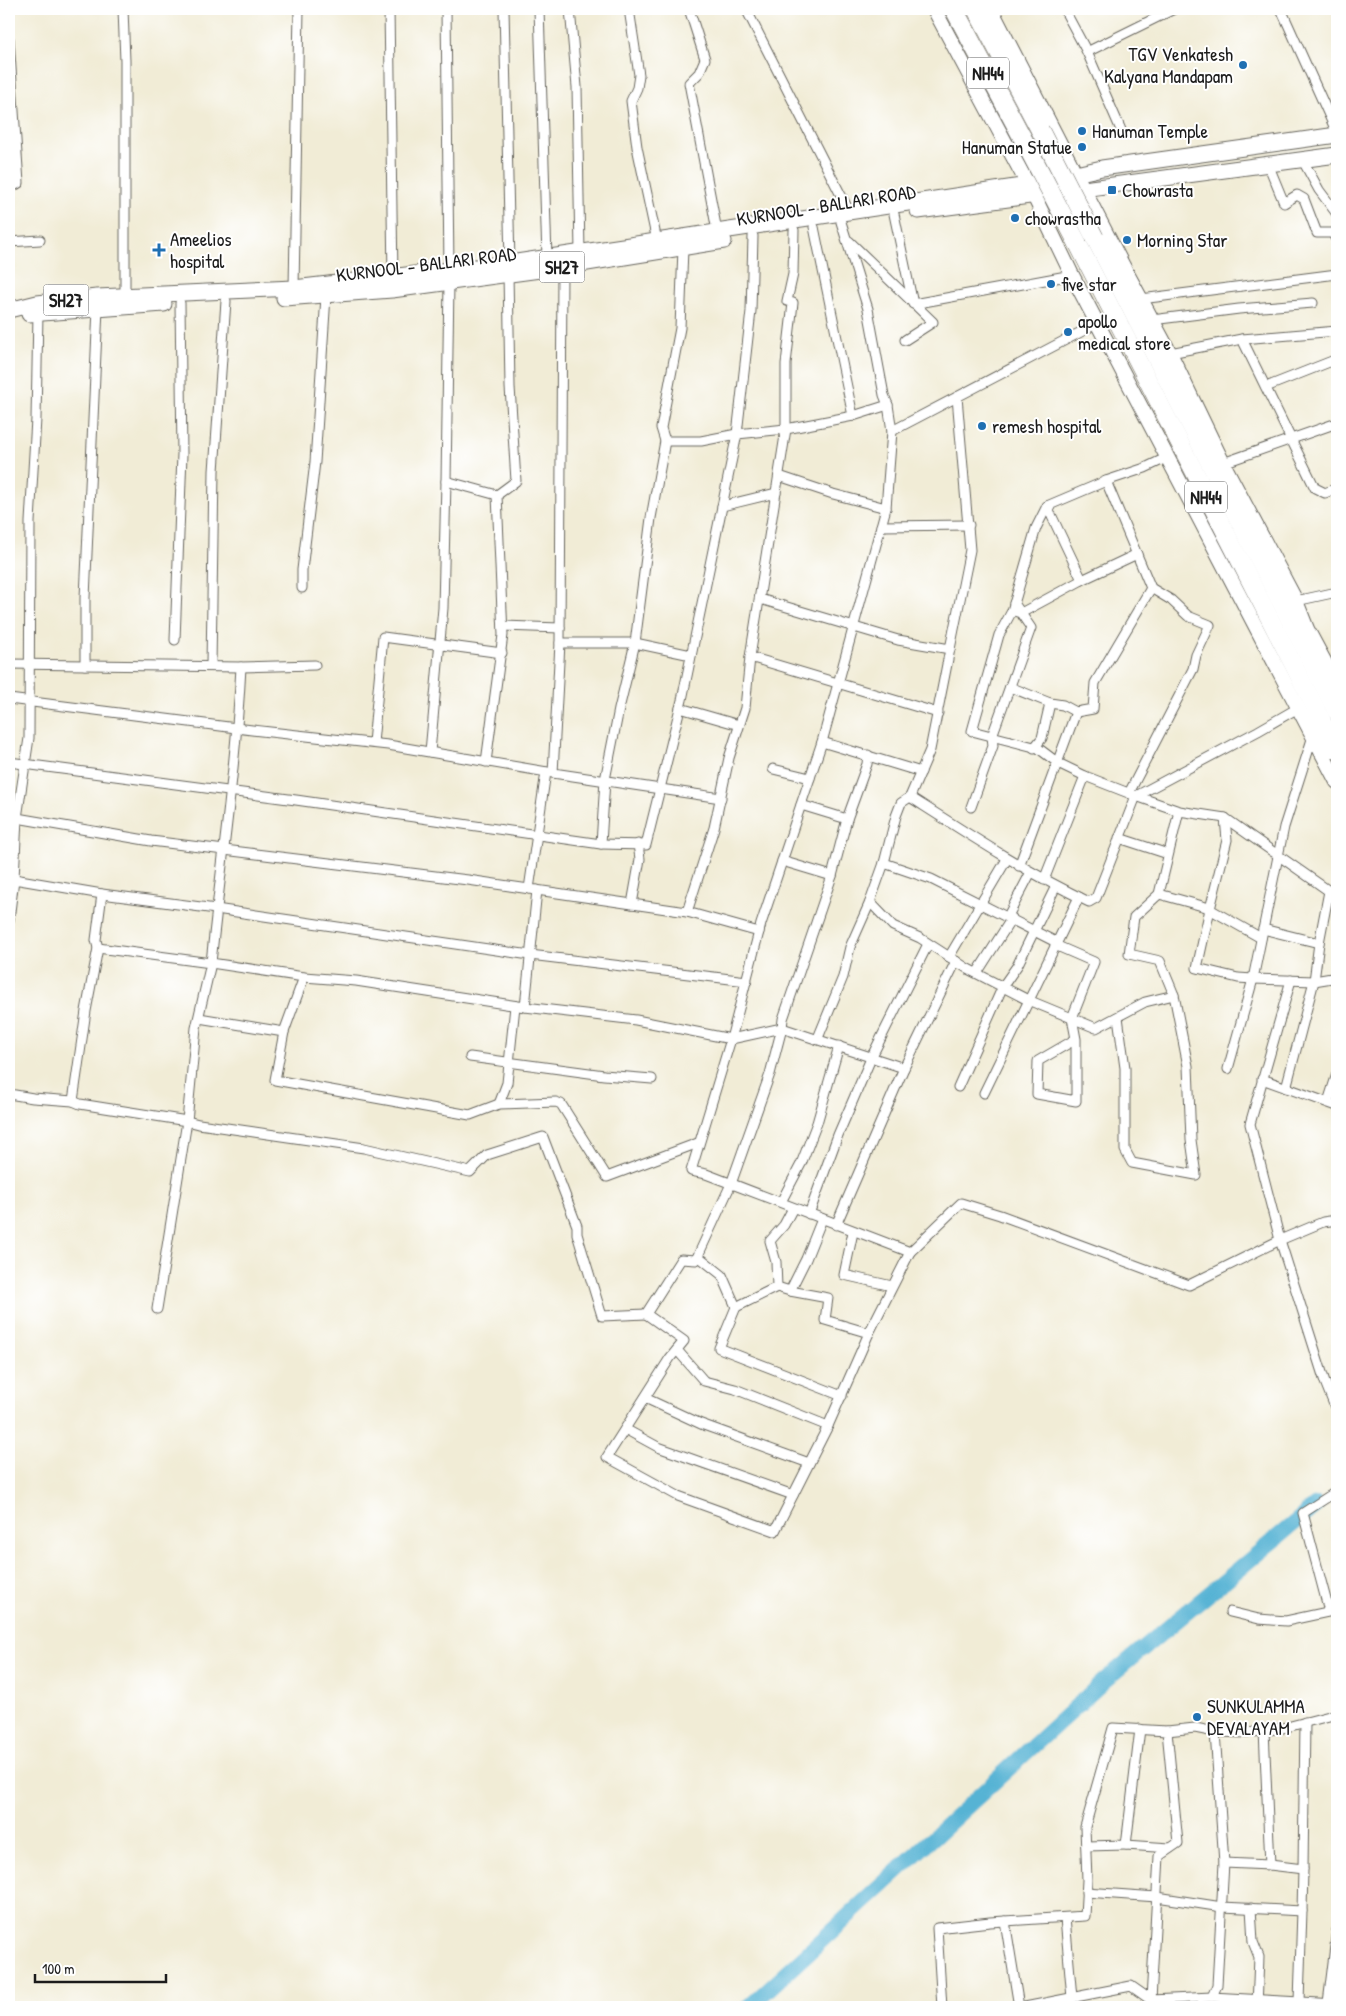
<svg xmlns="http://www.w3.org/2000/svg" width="1346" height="2016" viewBox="0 0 1346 2016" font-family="'Patrick Hand',sans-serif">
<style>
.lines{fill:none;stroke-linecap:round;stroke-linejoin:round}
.river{stroke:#56b3d4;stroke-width:16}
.street-casing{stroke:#67655d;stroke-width:11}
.secondary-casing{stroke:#67655d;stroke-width:16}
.primary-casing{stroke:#67655d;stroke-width:17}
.highway-casing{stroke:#67655d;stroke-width:19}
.street{stroke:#fff;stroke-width:9}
.secondary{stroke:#fff;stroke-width:14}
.primary{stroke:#fff;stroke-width:15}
.highway{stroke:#fff;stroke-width:18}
.highway-bridge-casing{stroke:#67655d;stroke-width:19;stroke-linecap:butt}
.highway-bridge{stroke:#fff;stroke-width:18}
.poi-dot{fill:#1f6fb2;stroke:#fff;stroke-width:2}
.labels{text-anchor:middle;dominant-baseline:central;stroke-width:4;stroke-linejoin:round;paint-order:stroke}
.shield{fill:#fff;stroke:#606060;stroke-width:1}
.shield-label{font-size:18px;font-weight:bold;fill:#1c1c1c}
.poi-label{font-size:19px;fill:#1c1c1c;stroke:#fff;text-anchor:start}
.street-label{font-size:19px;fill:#1c1c1c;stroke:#fff}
</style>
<rect width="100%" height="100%" fill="#fff"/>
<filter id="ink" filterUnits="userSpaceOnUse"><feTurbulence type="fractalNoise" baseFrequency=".02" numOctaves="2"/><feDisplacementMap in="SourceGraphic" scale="10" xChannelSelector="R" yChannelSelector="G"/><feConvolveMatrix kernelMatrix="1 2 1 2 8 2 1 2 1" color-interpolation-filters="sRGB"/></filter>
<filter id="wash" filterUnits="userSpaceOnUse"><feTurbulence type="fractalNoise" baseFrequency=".0096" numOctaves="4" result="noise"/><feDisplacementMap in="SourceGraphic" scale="20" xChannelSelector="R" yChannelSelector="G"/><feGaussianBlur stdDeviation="1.12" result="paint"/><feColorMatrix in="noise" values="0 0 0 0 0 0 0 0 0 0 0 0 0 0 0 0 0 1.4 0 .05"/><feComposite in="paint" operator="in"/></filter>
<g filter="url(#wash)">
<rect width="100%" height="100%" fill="#f1ecd6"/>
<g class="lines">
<!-- river -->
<path class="river" d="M749,2007L1105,1680L1316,1505"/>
</g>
</g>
<g filter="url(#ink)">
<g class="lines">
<defs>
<g id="street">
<path d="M123,9L125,61V296"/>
<path d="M389,9L393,277"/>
<path d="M446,9L449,270"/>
<path d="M504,9L510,263"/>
<path d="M539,9L547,258"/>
<path d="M570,9L577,87L580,253"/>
<path d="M629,9L639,75L637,88L631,101L637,147L657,241"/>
<path d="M689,9L705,59L699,73L689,83L717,231"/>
<path d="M746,9L849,211"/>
<path d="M1064,9L1087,52L1121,130"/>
<path d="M1281,9L1337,133"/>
<path d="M9,39L19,183L9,189"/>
<path d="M1087,52L1174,9"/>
<path d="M1302,159L1319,190L1337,214"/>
<path d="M1268,164L1284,203L1297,195L1304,199L1317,233H1332L1337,240"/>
<path d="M894,214L913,304L1072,275"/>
<path d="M841,222L868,309L884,395L888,405L892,431L886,508L822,742L761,924L731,1039L691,1171L706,1174L910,1252L961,1203L1000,1215L1189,1285L1280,1240L1323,1222L1337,1220"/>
<path d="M849,241L933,322L905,340"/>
<path d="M9,242L40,240"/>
<path d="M449,282L446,481L497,495L503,635L486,762"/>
<path d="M294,288L299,9"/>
<path d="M1141,299L1337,274"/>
<path d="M38,313L36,419L30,522L29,738L17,818L151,841L468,880L687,912L714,828L729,758L745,708L750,657L786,429V364L793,303L787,301L793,274L794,230"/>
<path d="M1152,320L1239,309L1313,303"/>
<path d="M1242,339L1337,331"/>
<path d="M1170,353L1242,339L1315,488L1325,493L1337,488"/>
<path d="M1266,387L1337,359"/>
<path d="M853,416L888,405"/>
<path d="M892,431L1098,323"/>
<path d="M665,441H701L737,434L786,429L853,416L814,227"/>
<path d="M1223,463L1337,423"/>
<path d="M779,476L833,494L886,508"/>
<path d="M497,495L516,481L510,387L508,273"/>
<path d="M722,506L776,493"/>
<path d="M1047,506L1082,580"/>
<path d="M881,526L969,525"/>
<path d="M302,588V570L315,462L326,296"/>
<path d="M760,599L898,640L950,649L970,550L957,397"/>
<path d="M1296,601L1337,592"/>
<path d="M1017,612L1021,613L1082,580L1137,554"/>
<path d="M503,626L560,628"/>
<path d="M175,640L182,454L180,303"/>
<path d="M560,643H635L691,655"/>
<path d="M950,649L930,750L910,797L901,803L896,816L884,863L870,902L893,926L920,938L968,969L1028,1000L1096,1028L1145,1002L1174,995L1188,1066L1191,1140L1196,1175L1132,1163L1125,1150V1068L1118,1017"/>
<path d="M750,657L938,713"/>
<path d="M9,664L241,667L315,665"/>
<path d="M85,665V598L98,308"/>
<path d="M211,666L214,471L226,301"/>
<path d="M241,667C236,766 221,864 211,963L304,977L356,981L525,1007L636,1020L731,1039L782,1028L904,1068"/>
<path d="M1010,687L1050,703L1042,738L1034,748"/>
<path d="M9,699L252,730L388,745L553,773L721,798"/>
<path d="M680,708L739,725"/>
<path d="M1076,712L1093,709L1095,683L1151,588"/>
<path d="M822,742L921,772"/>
<path d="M373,743L383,637L502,653"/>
<path d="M430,752L443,608L446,481"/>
<path d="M868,755L867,764L847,819L832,876L783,1019L782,1028L770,1074L731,1184L696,1260L681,1259L646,1314L684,1341L670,1358L607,1457L678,1496L775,1531L828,1426L869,1333L910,1252"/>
<path d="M9,762L296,800L601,844L605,780L619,709L635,643L651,518L665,441L661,428L680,328L683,248"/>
<path d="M773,769L810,778"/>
<path d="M553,773L560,643L562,267"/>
<path d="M1129,793L1193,669L1196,655L1210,625L1188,616L1171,600L1151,588L1106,481L1145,468L1168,457"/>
<path d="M910,797C968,834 1026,872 1089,902L1096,898L1136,796L1085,776"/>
<path d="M801,805L847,819"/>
<path d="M971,807L993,746L992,736L1031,628L1014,603"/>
<path d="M1179,811L1225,818L1227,840L1210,909L1197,968L1238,978L1253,979L1314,981L1332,978L1337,974"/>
<path d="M1225,818L1329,891L1319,943L1314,981L1286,1088"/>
<path d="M1119,838L1168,854"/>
<path d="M601,844L646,845L682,700L737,434L751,311L753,236"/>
<path d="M782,861L832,876"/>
<path d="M884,863L931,879L1056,942"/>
<path d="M1019,866L1076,712L1063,705L1050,703"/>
<path d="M9,879H14L17,818"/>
<path d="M1044,880L1085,776L1058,763L1038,748L972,731L999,635L1012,611L1036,528L1047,506L1106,481"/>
<path d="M529,889L546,772"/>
<path d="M1159,894L1179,811L1136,796L1258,731L1298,708"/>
<path d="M632,904L640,859L638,844"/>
<path d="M687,912L759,932"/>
<path d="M1008,916L1031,872"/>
<path d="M9,920L14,879L102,894L216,909L530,955L747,981"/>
<path d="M1263,929L1319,943"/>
<path d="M1055,945L1094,962L1072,1018L1076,1039L1038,1061L1037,1094L1076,1101V1039"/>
<path d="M98,948L211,963L196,1028L187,1121L157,1309"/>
<path d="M949,957L1007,859"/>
<path d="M977,973L1012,918"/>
<path d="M304,977L284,1032L275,1080L470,1115L499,1104L556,1102L561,1104L607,1177L698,1143"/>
<path d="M1291,980L1250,1124L1280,1240L1325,1382L1337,1412"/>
<path d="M1174,995L1160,961L1129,954L1134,917L1159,894L1206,907L1261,938"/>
<path d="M525,1007L537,890"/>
<path d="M199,1018L284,1032"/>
<path d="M818,1038L843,977L850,947L870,902"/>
<path d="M470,1057L604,1075L652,1079"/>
<path d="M1228,1069L1253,979L1284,827L1313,736"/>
<path d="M1262,1079L1337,1106"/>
<path d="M958,1087L1003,986L1017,966L1056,886"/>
<path d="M984,1093L1079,897"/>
<path d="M9,1094L33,1098L73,1101L80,1104L187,1121L199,1124L364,1148L470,1172L487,1155L543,1137L577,1226V1234L602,1316L646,1314"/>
<path d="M73,1101L86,1011L98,948L96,940L102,894"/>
<path d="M1328,1102L1337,1074"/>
<path d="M499,1104L507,1083L515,1006"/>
<path d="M781,1202L801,1164L817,1123L839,1046"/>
<path d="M809,1214L838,1135L872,1056L928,944"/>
<path d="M836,1225L904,1068L956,961"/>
<path d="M853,1232L844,1275L892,1286"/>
<path d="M698,1256L722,1275L736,1307L719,1348L842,1396"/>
<path d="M777,1287L790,1291L806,1259L822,1219"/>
<path d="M790,1291L828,1298L825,1320L869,1333"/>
<path d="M736,1307L777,1287L776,1262L770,1241L784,1225L793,1208"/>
<path d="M677,1350L704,1381L735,1389L828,1426"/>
<path d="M645,1398L701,1424L809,1463"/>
<path d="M625,1429L658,1447L793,1495"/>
<path d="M1329,1611L1303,1513L1337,1491"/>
<path d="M1230,1612L1259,1619L1286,1621L1337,1610"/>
<path d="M1264,1730L1270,1865"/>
<path d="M1167,1731L1195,1728L1215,1732L1247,1733L1283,1728L1337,1714"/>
<path d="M1215,1732L1224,1863L1217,1985L1212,1997L1337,2004"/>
<path d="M1126,1845L1170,1848"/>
<path d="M1086,1846L1126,1845L1140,1729"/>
<path d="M1224,1863L1270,1865L1303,1869L1305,1722"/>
<path d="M1086,1892L1157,1897L1222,1907L1302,1911L1303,1869"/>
<path d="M1251,1908L1253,1942L1259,1957L1257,2007"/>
<path d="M1065,1918L1072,1998"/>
<path d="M1005,1921L1019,2007"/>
<path d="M1299,2001L1302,1911"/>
<path d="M1328,2003L1337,1930"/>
<path d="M942,2007L937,1928L990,1922L1085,1916L1087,1880L1085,1827L1113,1728L1167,1731L1178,1843L1159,1856L1151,2000L1212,1997"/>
<path d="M1025,2007L1131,1986L1151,2000L1149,2007"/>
</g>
<g id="secondary">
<path d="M934,9L1034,196L1072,275L1337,782"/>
<path d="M991,9L1123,266L1170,353L1223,463L1296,601L1307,629L1337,685"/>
</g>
<g id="primary">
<path d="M918,211L1337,155"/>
<path d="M284,298L392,290L562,267L724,241"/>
<path d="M9,310L37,303L97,297L294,288L510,263L1028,185L1102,168L1337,135"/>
<path d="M29,314L164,304"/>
</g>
<g id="highway">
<path d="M954,9L1022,137"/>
<path d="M976,9L1040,130"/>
<path d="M1095,238L1337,712"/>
<path d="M1077,242L1337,750"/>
</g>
</defs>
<!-- street casing -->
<use href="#street" class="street-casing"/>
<!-- secondary casing -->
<use href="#secondary" class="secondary-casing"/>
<!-- primary casing -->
<use href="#primary" class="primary-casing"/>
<!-- highway casing -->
<use href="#highway" class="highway-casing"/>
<!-- street -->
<use href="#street" class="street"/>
<!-- secondary -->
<use href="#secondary" class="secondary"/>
<!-- primary -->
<use href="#primary" class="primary"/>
<!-- highway -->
<use href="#highway" class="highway"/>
<defs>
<g id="highway-bridge">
<path d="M1040,130L1095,238"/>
<path d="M1022,137L1077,242"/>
</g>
</defs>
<!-- highway-bridge casing -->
<use href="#highway-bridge" class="highway-bridge-casing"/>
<!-- highway-bridge -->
<use href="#highway-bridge" class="highway-bridge"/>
</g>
</g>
<!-- markers -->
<g class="poi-dot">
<circle cx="1243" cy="65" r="5"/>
<circle cx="1082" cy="131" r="5"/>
<circle cx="1082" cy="147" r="5"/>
<rect x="1107" y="185" width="10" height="10" rx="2.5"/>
<circle cx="1015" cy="218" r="5"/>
<circle cx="1127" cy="240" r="5"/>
<path d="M156.5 242.5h5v5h5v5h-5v5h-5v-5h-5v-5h5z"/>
<circle cx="1051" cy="284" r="5"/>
<circle cx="1068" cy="332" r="5"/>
<circle cx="982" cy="426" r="5"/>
<circle cx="1197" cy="1717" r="5"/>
</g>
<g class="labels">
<!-- shield labels -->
<g class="shield">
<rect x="967" y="57.5" width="42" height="31" rx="4"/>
<rect x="539.5" y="251.5" width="45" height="31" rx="4"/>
<rect x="43.5" y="284.5" width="45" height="31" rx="4"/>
<rect x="1185" y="481.5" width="42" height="31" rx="4"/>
</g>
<g class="shield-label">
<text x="988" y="73">NH44</text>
<text x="562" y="267">SH27</text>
<text x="66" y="300">SH27</text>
<text x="1206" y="497">NH44</text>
</g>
<!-- poi labels -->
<g class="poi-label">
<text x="1233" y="54" text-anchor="end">TGV Venkatesh<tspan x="1233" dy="22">Kalyana Mandapam</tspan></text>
<text x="1092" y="131">Hanuman Temple</text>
<text x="1072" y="147" text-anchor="end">Hanuman Statue</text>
<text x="1122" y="190">Chowrasta</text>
<text x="1025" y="218">chowrastha</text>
<text x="170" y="239">Ameelios<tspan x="170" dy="22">hospital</tspan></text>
<text x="1137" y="240">Morning Star</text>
<text x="1061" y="284">five star</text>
<text x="1078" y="321">apollo<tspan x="1078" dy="22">medical store</tspan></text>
<text x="992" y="426">remesh hospital</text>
<text x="1207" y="1706">SUNKULAMMA<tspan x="1207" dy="22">DEVALAYAM</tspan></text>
</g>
<!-- street labels -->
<g class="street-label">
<text transform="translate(826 205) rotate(-9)">KURNOOL - BALLARI ROAD</text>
<text transform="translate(426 264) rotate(-7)">KURNOOL - BALLARI ROAD</text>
</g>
</g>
<!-- margin -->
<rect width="1346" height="2016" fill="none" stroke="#fff" stroke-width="30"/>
<!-- scale -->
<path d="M35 1974v8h131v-8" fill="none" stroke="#1c1c1c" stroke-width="2.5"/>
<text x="42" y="1974" font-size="15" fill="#1c1c1c" stroke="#ffffff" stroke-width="4" paint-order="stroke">100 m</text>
</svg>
